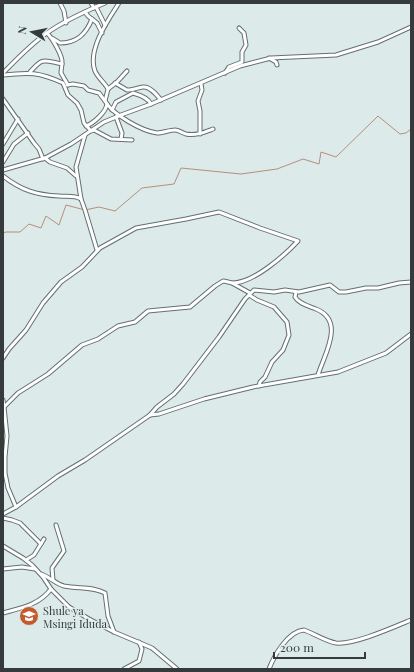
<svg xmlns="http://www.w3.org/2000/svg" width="414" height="672" viewBox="0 0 414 672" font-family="'Playfair Display',serif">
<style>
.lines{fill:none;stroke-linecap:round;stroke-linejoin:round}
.stream{stroke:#b68e7c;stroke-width:1}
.street-casing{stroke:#63706f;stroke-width:5}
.street{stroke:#fff;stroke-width:3}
.labels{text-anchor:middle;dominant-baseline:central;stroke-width:3;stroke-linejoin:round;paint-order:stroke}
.poi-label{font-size:11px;fill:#353b3a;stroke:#dcebe9;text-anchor:start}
</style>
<rect width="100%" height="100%" fill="#dcebe9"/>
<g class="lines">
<!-- stream -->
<path class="stream" d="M3,233L6,232H20L29,224L41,228L46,216L59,225L66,205L85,210L99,207L115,211L142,188L174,184L181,168L241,174L277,169L303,159L319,164L321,152L336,157L378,116L400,134L406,133L411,129"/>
<defs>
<g id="street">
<path d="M60,3L64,11L66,23"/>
<path d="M91,3L94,8"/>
<path d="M119,3C108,20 87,50 95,71C98,78 105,83 108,89L105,101C113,115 142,131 157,133C163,133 169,130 175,130C179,130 182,133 186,134C196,136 205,132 213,129"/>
<path d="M96,7L105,25"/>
<path d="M85,12L88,16L97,23L102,33"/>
<path d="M47,33C52,38 63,56 62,63C62,66 61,70 61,73L68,85"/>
<path d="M52,38L60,43C77,43 86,34 92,19"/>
<path d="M269,58L276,62L277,65"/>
<path d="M30,72C43,57 43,60 62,64"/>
<path d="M3,73C17,59 31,44 47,33C64,21 86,11 105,3"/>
<path d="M225,73L229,67L242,62V52L246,45L244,33L239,28"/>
<path d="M3,75C29,72 39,72 63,83L68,95L77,103L81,110L84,123L91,131L94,130L111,139L132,140"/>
<path d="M115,83L127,90C132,90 137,88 143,87C150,86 157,95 161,100"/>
<path d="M67,85L73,84L84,86L88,90L99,93L105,101"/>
<path d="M108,89L117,82L127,71"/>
<path d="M3,99L34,143L39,149L43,159"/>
<path d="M112,110L116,102L133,93C140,95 148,98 151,104"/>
<path d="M116,117L122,133L121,139"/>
<path d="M86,126C94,123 106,112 107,104"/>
<path d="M200,134V111L198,101L202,90L201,84"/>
<path d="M3,144L18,119"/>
<path d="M45,158L50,162L67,168L76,176"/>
<path d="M3,162L14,144L28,133"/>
<path d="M3,170L45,158L71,144L104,122L121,115L151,104L240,66L271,58L336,55L378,42L411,27"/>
<path d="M3,176C21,190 36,195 59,196C67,197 74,195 81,199L85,210L97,250"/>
<path d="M81,199L76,167L85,135"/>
<path d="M232,283L250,293"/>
<path d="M296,292L295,297C299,304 309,306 316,309C346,321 324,355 318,375"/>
<path d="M249,295L257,300L274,307L287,322L289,335L283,350L272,362L265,377L260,382L259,386"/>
<path d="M3,358L9,349L26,330L43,303L61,282L82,267L100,248L136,228L186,219L219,212L260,228L298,241C284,256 253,283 233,283C230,283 226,281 223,281L215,286L190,307L148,311L135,322L118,326L98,339L82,345L48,374L18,393L4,407L7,436L5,457V473L8,488L16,507"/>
<path d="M3,400L4,407"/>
<path d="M150,415L157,407L174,394L183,384L219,337L245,299L254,290L274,292L285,290L299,292L330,285L339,292H346L366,288H378L399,283L411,282"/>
<path d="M3,514L16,507L58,476L85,460L150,415L159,414L204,399L253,387L338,372L386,353L411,334"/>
<path d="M3,518L12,520L20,523L41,544"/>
<path d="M3,546L23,558L32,565L43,577L51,589L69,607L89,619L114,632L152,648L177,669"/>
<path d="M26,560L34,555L44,539"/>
<path d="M3,569L22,567L35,569"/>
<path d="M41,574C50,577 56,584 64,586C79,589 92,586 105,593L108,616L114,632"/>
<path d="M53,580L52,568L64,551L56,525"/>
<path d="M3,613C21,608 39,605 51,589"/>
<path d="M124,669L139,661L142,649L139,642"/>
<path d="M269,669C274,656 288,631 304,630C315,634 325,641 336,643C354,645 394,627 411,620"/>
</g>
</defs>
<!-- street casing -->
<use href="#street" class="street-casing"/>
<!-- street -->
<use href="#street" class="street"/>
</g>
<!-- icons -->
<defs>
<symbol id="school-disc" viewBox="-11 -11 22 22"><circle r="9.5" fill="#c25c2d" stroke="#dcebe9"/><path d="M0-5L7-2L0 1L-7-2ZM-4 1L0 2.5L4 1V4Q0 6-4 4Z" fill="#fff"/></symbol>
</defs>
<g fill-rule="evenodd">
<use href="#school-disc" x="18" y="605" width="22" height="22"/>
</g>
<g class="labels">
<!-- poi labels -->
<g class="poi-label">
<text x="43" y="610">Shule ya<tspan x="43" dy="13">Msingi Iduda</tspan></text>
</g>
</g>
<!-- border -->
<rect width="414" height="672" fill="none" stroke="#353b3a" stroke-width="8"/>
<!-- north arrow -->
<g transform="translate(32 32) rotate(280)" stroke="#dcebe9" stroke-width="3" paint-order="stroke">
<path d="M0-3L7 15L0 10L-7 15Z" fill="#353b3a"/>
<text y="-6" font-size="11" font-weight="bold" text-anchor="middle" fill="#353b3a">N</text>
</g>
<!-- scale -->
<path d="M274 652v6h91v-6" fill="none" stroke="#353b3a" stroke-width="2"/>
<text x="280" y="652" font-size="12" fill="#353b3a" stroke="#dcebe9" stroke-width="3" paint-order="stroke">200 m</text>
</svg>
